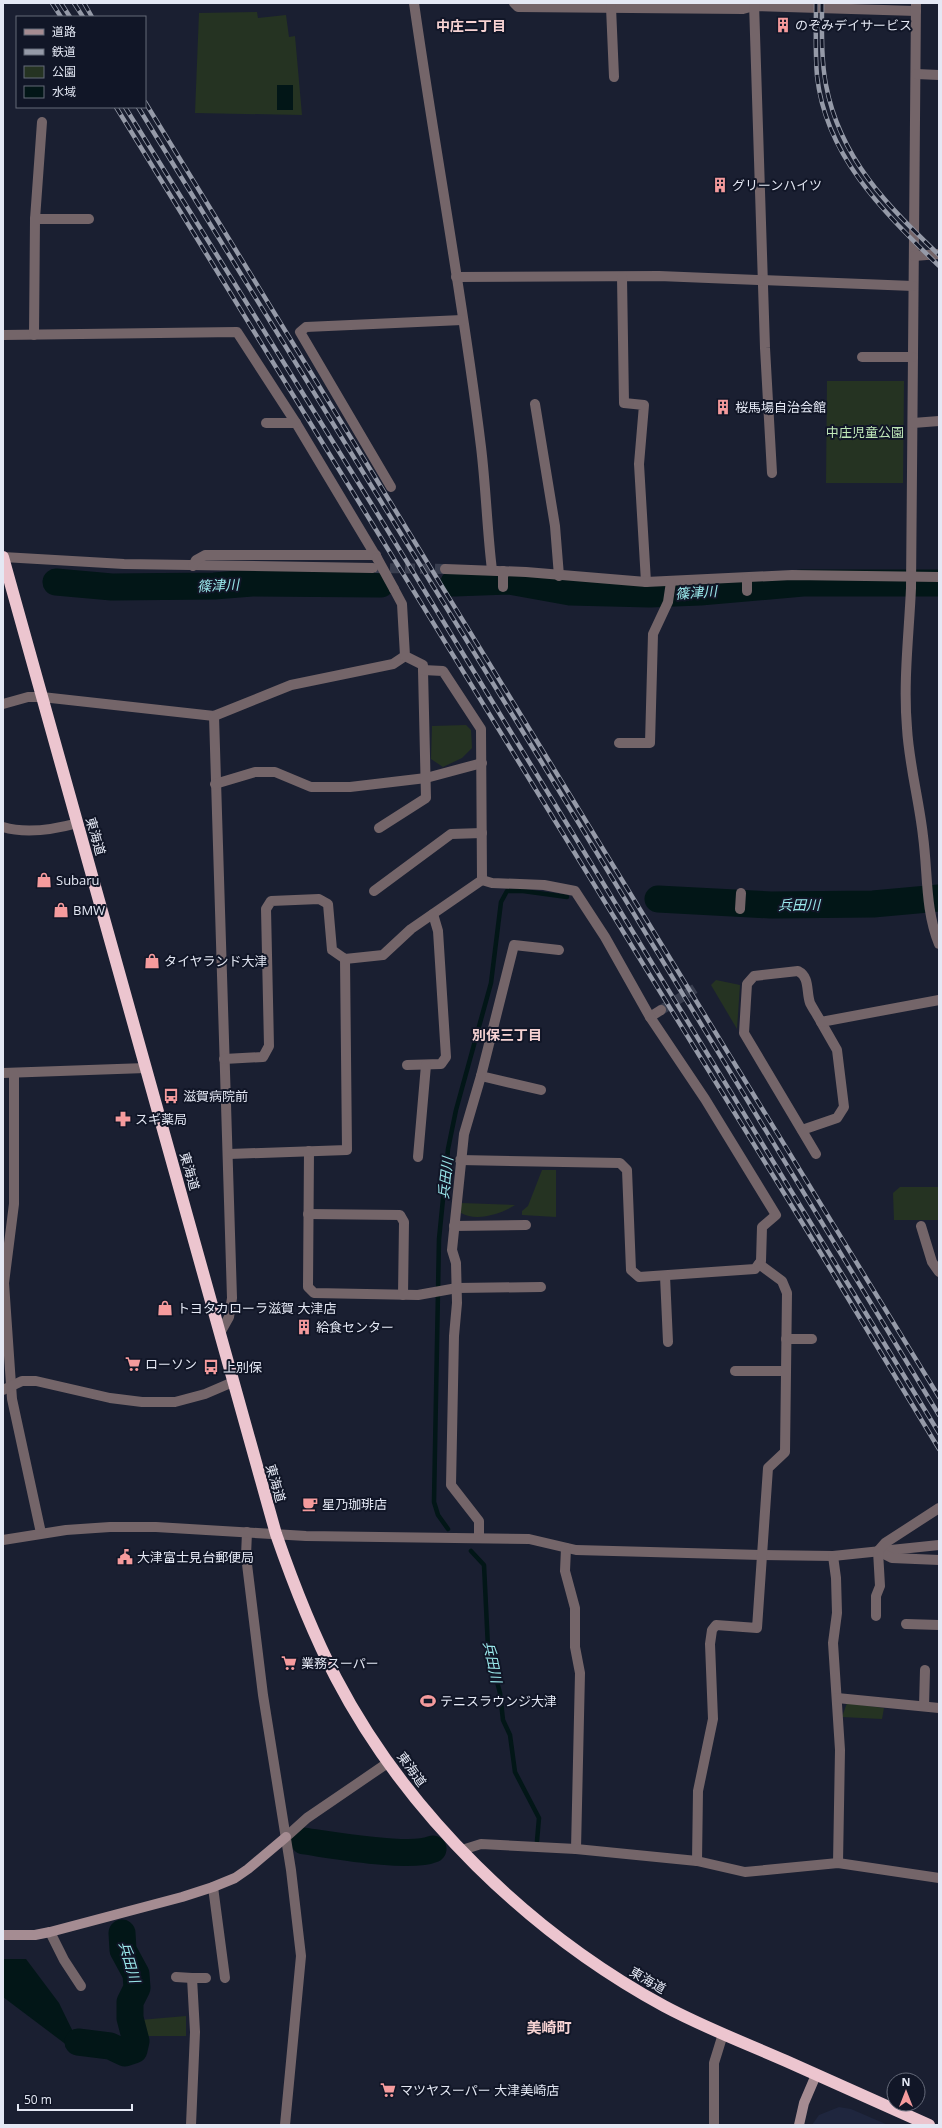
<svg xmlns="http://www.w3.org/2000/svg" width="942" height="2128" viewBox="0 0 942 2128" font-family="'Open Sans','Noto Sans JP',sans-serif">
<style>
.built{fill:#1f263e}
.green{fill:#253322}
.water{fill:#021617}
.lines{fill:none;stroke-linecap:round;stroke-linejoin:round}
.stream{stroke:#021617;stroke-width:4.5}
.river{stroke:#021617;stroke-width:27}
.street-tunnel{stroke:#383d4e;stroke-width:10;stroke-dasharray:10 5;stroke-linecap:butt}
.street{stroke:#746569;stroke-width:10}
.secondary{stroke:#a58c92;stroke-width:10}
.highway{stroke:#ecc5cf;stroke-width:12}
.rail-casing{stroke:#959aa8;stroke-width:4.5}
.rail{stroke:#111627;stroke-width:3;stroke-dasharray:9;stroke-linecap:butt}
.street-bridge{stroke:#746569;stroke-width:10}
.labels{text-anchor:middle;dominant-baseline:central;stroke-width:4;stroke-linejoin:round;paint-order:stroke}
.poi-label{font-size:13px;fill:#e4e8f4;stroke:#111627;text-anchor:start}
.park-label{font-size:13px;fill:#bee6b7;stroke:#111627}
.street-label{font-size:13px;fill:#e4e8f4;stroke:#111627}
.neighbourhood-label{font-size:14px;font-weight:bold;fill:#f7d3d3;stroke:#111627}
.water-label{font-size:14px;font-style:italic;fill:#99e6e9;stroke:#111627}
.quarter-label{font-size:15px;font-weight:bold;fill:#f7d3d3;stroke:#111627}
</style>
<rect width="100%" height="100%" fill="#1a1f31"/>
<!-- built -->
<path class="built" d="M839,2107L851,2109L888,2125H812L819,2115Z"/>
<!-- green -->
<g class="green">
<path d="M257,12L258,18L286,15L289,37L295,36L302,115L195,113L199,13Z"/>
<path d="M827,381H904L903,483H826Z"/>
<path d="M466,725L471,730L472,748L462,758L443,767L431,759L432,726Z"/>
<path d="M716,980L740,985L737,1029L711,985Z"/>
<path d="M542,1170H556V1217L522,1215V1211L528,1206Z"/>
<path d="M900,1187H939V1220H894L893,1193Z"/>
<path d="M461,1203L515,1205C502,1214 476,1222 461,1213Z"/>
<path d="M847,1703L884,1708L882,1719L842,1717Z"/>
<path d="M186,2016V2036H147L140,2020Z"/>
</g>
<!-- water -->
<g class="water">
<rect x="277" y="85" width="16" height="25"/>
<path d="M3,1959H26L59,2003L78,2042L72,2049L3,1997Z"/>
</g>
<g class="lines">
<!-- stream -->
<g class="stream">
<path d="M448,1529L438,1515L434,1502L439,1239L448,1149L456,1110L491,983L501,902L507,891H523L567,897"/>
<path d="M471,1551L484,1565L488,1648L500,1693L503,1720L510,1735L515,1772L539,1818L537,1841"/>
</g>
<!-- river -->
<g class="river">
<path d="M56,582L112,587L214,586L252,583L381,584"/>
<path d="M454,583L509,581L570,592L650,594L700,592L803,583H939"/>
<path d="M658,899L771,905L873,904L939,898"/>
<path d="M304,1841C333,1845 410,1859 433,1849"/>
<path d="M78,2042L110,2046L125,2053L134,2050L136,2041L130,2018V2002L137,1988L136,1974L123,1950L122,1933"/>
</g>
<!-- street-tunnel -->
<g class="street-tunnel">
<path d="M375,568L445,569"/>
<path d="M661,1010L699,986"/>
</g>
<!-- street -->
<g class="street">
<path d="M414,3C435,151 463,298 481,447C486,488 487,529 492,570"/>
<path d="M514,3L518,7L743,9L754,6L916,11"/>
<path d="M754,3L765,348L772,473"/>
<path d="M916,3L911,588C909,634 903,682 907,728C909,764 919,800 923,836C928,873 925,910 939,944"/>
<path d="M611,7L614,77"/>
<path d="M916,74L939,75"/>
<path d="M35,219H89"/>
<path d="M914,256L939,254"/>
<path d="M456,277L659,276L913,286"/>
<path d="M622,277L624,403L644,405L639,464L646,582"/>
<path d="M3,335L237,332L296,423L377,558"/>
<path d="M34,335L35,219L42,122"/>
<path d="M862,357H913"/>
<path d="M535,404L555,526L559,576"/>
<path d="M266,423H296"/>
<path d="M913,423L939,421"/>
<path d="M391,487L300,332L306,327L462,320"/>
<path d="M3,557L124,564L373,568"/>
<path d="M193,566L196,560L205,555H376"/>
<path d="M445,569L526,572L646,582L792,575L939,577"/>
<path d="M503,571V587"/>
<path d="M747,591V578"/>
<path d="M3,704L28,697H42L214,716L291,685L393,664L405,656"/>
<path d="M214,716L232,1298L229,1317L220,1333"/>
<path d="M619,743H650L653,634L668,602L671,582"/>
<path d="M215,784L255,772H275L311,787H350L426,778L482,763"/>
<path d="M3,827C26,834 56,829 78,823"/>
<path d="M379,828L426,798L423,670"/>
<path d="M374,891L451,834L482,833"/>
<path d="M740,909L741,893"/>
<path d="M650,1017L661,1010"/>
<path d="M224,1059L263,1057L269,1046L266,909L271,901L319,899L328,904L332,950L345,959L383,955L411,929L482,880L481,729L443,671L423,670V665L405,656L402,604L394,589"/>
<path d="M407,1065L441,1064L446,1057L438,931L433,914"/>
<path d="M3,1073L146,1068"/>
<path d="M14,1073V1204L4,1283L12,1399L41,1533"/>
<path d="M481,1076L541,1090"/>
<path d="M802,1130L837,1118L844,1107L837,1050L821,1022"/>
<path d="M309,1151L308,1287L314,1293L418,1295L457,1288L541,1287"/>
<path d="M229,1154L347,1150L345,959"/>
<path d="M816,1154L744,1033L747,984L754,976L798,971C810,977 806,991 810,1003C813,1009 818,1016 821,1022L939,1000"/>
<path d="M418,1157L426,1065"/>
<path d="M460,1160L620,1163L627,1170L631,1270L639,1277L755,1269L761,1261L762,1227L776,1215L705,1099L650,1017L605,937L575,891L544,885L492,883L482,880"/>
<path d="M308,1214L400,1215L404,1222L403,1295"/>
<path d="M454,1226L526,1225"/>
<path d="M921,1226L932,1262L939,1272"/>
<path d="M665,1276L668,1342"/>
<path d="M786,1339H812"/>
<path d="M735,1371H786"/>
<path d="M3,1390L22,1381H36L110,1398L142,1402H175L205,1394L233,1382"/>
<path d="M247,1532L246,1556L263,1695L291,1870L301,1956L285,2125"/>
<path d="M479,1538V1521L451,1485L454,1336L457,1303L456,1263L452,1250L464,1134L481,1076L514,945L559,950"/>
<path d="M3,1540L66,1530L110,1527H156L306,1536L529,1539L576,1550L761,1555L833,1556L939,1545"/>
<path d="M566,1548L565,1571L575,1608V1647L580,1673L576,1849"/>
<path d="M878,1551L892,1558L939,1560"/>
<path d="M833,1556L836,1578L837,1613L833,1643L840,1750L838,1863"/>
<path d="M876,1616V1596L880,1586L878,1551L885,1543L939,1508"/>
<path d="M906,1624L939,1625"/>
<path d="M837,1698L939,1708"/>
<path d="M924,1706L925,1670"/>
<path d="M286,1837L307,1818L389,1762"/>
<path d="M462,1850L481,1844L576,1849L697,1861L745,1872L838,1863L939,1878"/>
<path d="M697,1861L698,1791L713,1719L710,1644L712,1630L716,1625L757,1628L768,1468L785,1452L787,1293L782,1281L759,1264"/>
<path d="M213,1887L225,1978"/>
<path d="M50,1932L64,1960L81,1986"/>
<path d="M176,1977L192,1978"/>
<path d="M191,2125L195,2032L192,1978H206"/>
<path d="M714,2125V2063L723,2034"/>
</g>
<!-- secondary -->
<g class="secondary">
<path d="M3,1935H35L50,1932L182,1897L213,1887L235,1878L248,1869L286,1837"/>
<path d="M799,2125L804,2103L816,2075"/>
</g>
<!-- highway -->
<path class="highway" d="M3,557L276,1534C293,1583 312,1632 336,1678C407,1814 530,1933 664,2006C703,2027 745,2043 786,2061C834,2082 881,2104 929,2125"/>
<defs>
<g id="rail">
<path d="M52,3L61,17"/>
<path d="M61,3L70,17"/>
<path d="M74,3L83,17"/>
<path d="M84,3L92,17"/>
<path d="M816,3C816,27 815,52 817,76C826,157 884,212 939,266"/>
<path d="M822,3C822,30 821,59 826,85C840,159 888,206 939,255"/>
<path d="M145,102L939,1397"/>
<path d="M116,107L817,1247L939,1449"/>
<path d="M125,107L374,508L939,1433"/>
<path d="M138,107L539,758L939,1415"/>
</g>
</defs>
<!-- rail casing -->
<use href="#rail" class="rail-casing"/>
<!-- rail -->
<use href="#rail" class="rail"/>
<!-- street-bridge -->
<path class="street-bridge" d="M377,558L394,589"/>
</g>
<!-- icons -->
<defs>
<symbol id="building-bare" viewBox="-9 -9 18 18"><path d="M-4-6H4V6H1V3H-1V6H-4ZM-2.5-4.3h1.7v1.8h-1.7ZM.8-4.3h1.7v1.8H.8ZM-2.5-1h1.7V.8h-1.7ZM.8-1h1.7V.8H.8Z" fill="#f59b9d" stroke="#111627" stroke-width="2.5" paint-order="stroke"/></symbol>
<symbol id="shop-bare" viewBox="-9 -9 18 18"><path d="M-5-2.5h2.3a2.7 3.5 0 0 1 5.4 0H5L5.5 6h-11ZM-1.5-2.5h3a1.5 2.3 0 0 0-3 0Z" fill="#f59b9d" stroke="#111627" stroke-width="2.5" paint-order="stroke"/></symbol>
<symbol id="bus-bare" viewBox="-9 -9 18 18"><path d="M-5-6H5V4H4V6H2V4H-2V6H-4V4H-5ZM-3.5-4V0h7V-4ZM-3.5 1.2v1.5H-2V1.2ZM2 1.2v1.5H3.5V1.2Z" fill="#f59b9d" stroke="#111627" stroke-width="2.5" paint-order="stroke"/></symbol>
<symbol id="pharmacy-bare" viewBox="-9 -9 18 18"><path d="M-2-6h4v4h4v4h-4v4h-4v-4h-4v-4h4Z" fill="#f59b9d" stroke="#111627" stroke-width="2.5" paint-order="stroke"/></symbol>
<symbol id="supermarket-bare" viewBox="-9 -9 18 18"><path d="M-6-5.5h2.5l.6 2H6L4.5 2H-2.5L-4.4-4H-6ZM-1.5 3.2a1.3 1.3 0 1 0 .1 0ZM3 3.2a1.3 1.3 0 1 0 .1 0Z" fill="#f59b9d" stroke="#111627" stroke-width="2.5" paint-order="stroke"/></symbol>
<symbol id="cafe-bare" viewBox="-9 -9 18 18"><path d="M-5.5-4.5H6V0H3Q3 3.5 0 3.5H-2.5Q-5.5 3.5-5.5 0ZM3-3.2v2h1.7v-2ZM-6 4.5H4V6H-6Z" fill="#f59b9d" stroke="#111627" stroke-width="2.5" paint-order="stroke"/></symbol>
<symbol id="civic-bare" viewBox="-9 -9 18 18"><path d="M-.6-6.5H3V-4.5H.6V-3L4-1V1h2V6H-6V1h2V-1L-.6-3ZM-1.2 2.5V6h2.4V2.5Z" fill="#f59b9d" stroke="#111627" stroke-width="2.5" paint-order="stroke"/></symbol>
<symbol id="stadium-bare" viewBox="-9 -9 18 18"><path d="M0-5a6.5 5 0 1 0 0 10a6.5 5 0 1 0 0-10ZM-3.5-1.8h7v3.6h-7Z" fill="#f59b9d" stroke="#111627" stroke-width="2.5" paint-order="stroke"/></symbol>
</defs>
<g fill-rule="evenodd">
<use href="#building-bare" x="772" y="14" width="22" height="22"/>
<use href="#building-bare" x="709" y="174" width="22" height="22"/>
<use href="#building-bare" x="712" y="396" width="22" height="22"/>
<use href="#shop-bare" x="33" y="869" width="22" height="22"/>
<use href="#shop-bare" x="50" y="899" width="22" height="22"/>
<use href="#shop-bare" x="141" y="950" width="22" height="22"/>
<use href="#bus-bare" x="160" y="1085" width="22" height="22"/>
<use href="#pharmacy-bare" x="112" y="1108" width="22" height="22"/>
<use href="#shop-bare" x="154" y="1297" width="22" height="22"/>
<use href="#building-bare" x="293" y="1316" width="22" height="22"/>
<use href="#supermarket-bare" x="122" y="1353" width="22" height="22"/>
<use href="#bus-bare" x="200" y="1356" width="22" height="22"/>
<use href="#cafe-bare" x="299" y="1493" width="22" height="22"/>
<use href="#civic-bare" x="114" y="1546" width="22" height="22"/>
<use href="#supermarket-bare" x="278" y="1652" width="22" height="22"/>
<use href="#stadium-bare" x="417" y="1690" width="22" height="22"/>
<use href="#supermarket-bare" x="377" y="2079" width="22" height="22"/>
</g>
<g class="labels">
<!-- poi labels -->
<g class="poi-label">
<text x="795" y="25">のぞみデイサービス</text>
<text x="732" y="185">グリーンハイツ</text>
<text x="735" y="407">桜馬場自治会館</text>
<text x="56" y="880">Subaru</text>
<text x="73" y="910">BMW</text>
<text x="164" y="961">タイヤランド大津</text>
<text x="183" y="1096">滋賀病院前</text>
<text x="135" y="1119">スギ薬局</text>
<text x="177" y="1308">トヨタカローラ滋賀 大津店</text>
<text x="316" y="1327">給食センター</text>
<text x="145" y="1364">ローソン</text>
<text x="223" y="1367">上別保</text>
<text x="322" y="1504">星乃珈琲店</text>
<text x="137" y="1557">大津富士見台郵便局</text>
<text x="301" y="1663">業務スーパー</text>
<text x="440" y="1701">テニスラウンジ大津</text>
<text x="400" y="2090">マツヤスーパー 大津美崎店</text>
</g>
<!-- park labels -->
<g class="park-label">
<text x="865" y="432">中庄児童公園</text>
</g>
<!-- street labels -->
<g class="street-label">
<text transform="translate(96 836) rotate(74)">東海道</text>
<text transform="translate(190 1171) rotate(74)">東海道</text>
<text transform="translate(276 1483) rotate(74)">東海道</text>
<text transform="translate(412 1769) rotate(54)">東海道</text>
<text transform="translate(648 1980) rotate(30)">東海道</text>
</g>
<!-- neighbourhood labels -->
<g class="neighbourhood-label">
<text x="471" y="25">中庄二丁目</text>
<text x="507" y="1034">別保三丁目</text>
</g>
<!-- water labels -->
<g class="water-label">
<text transform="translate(218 585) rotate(-3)">篠津川</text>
<text transform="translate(696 592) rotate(-4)">篠津川</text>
<text x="799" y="904">兵田川</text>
<text transform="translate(445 1178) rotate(-84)">兵田川</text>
<text transform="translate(493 1662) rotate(78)">兵田川</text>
<text transform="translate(130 1962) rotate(74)">兵田川</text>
</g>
<!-- quarter labels -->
<g class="quarter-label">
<text x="549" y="2027">美崎町</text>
</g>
</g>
<!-- border -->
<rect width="942" height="2128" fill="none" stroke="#e4e8f4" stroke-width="8"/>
<!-- legend -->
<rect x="16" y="16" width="130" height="92" fill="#111627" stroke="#656a79"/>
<rect x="24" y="29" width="20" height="6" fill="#a58c92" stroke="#656a79"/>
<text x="52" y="36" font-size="12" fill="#e4e8f4">道路</text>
<rect x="24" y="49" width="20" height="6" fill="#959aa8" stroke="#656a79"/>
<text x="52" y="56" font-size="12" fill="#e4e8f4">鉄道</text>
<rect x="24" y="66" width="20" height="12" fill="#253322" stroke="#656a79"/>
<text x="52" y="76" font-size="12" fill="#e4e8f4">公園</text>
<rect x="24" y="86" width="20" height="12" fill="#021617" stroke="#656a79"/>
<text x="52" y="96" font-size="12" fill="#e4e8f4">水域</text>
<!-- north arrow -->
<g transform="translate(906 2092)"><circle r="19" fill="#111627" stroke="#656a79"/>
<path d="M0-3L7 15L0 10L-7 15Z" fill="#f59b9d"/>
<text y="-6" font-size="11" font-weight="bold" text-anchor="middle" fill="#e4e8f4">N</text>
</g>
<!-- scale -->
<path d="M18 2104v6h114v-6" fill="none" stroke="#e4e8f4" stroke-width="2"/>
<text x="24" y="2104" font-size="12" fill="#e4e8f4" stroke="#111627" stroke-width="3" paint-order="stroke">50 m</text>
</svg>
